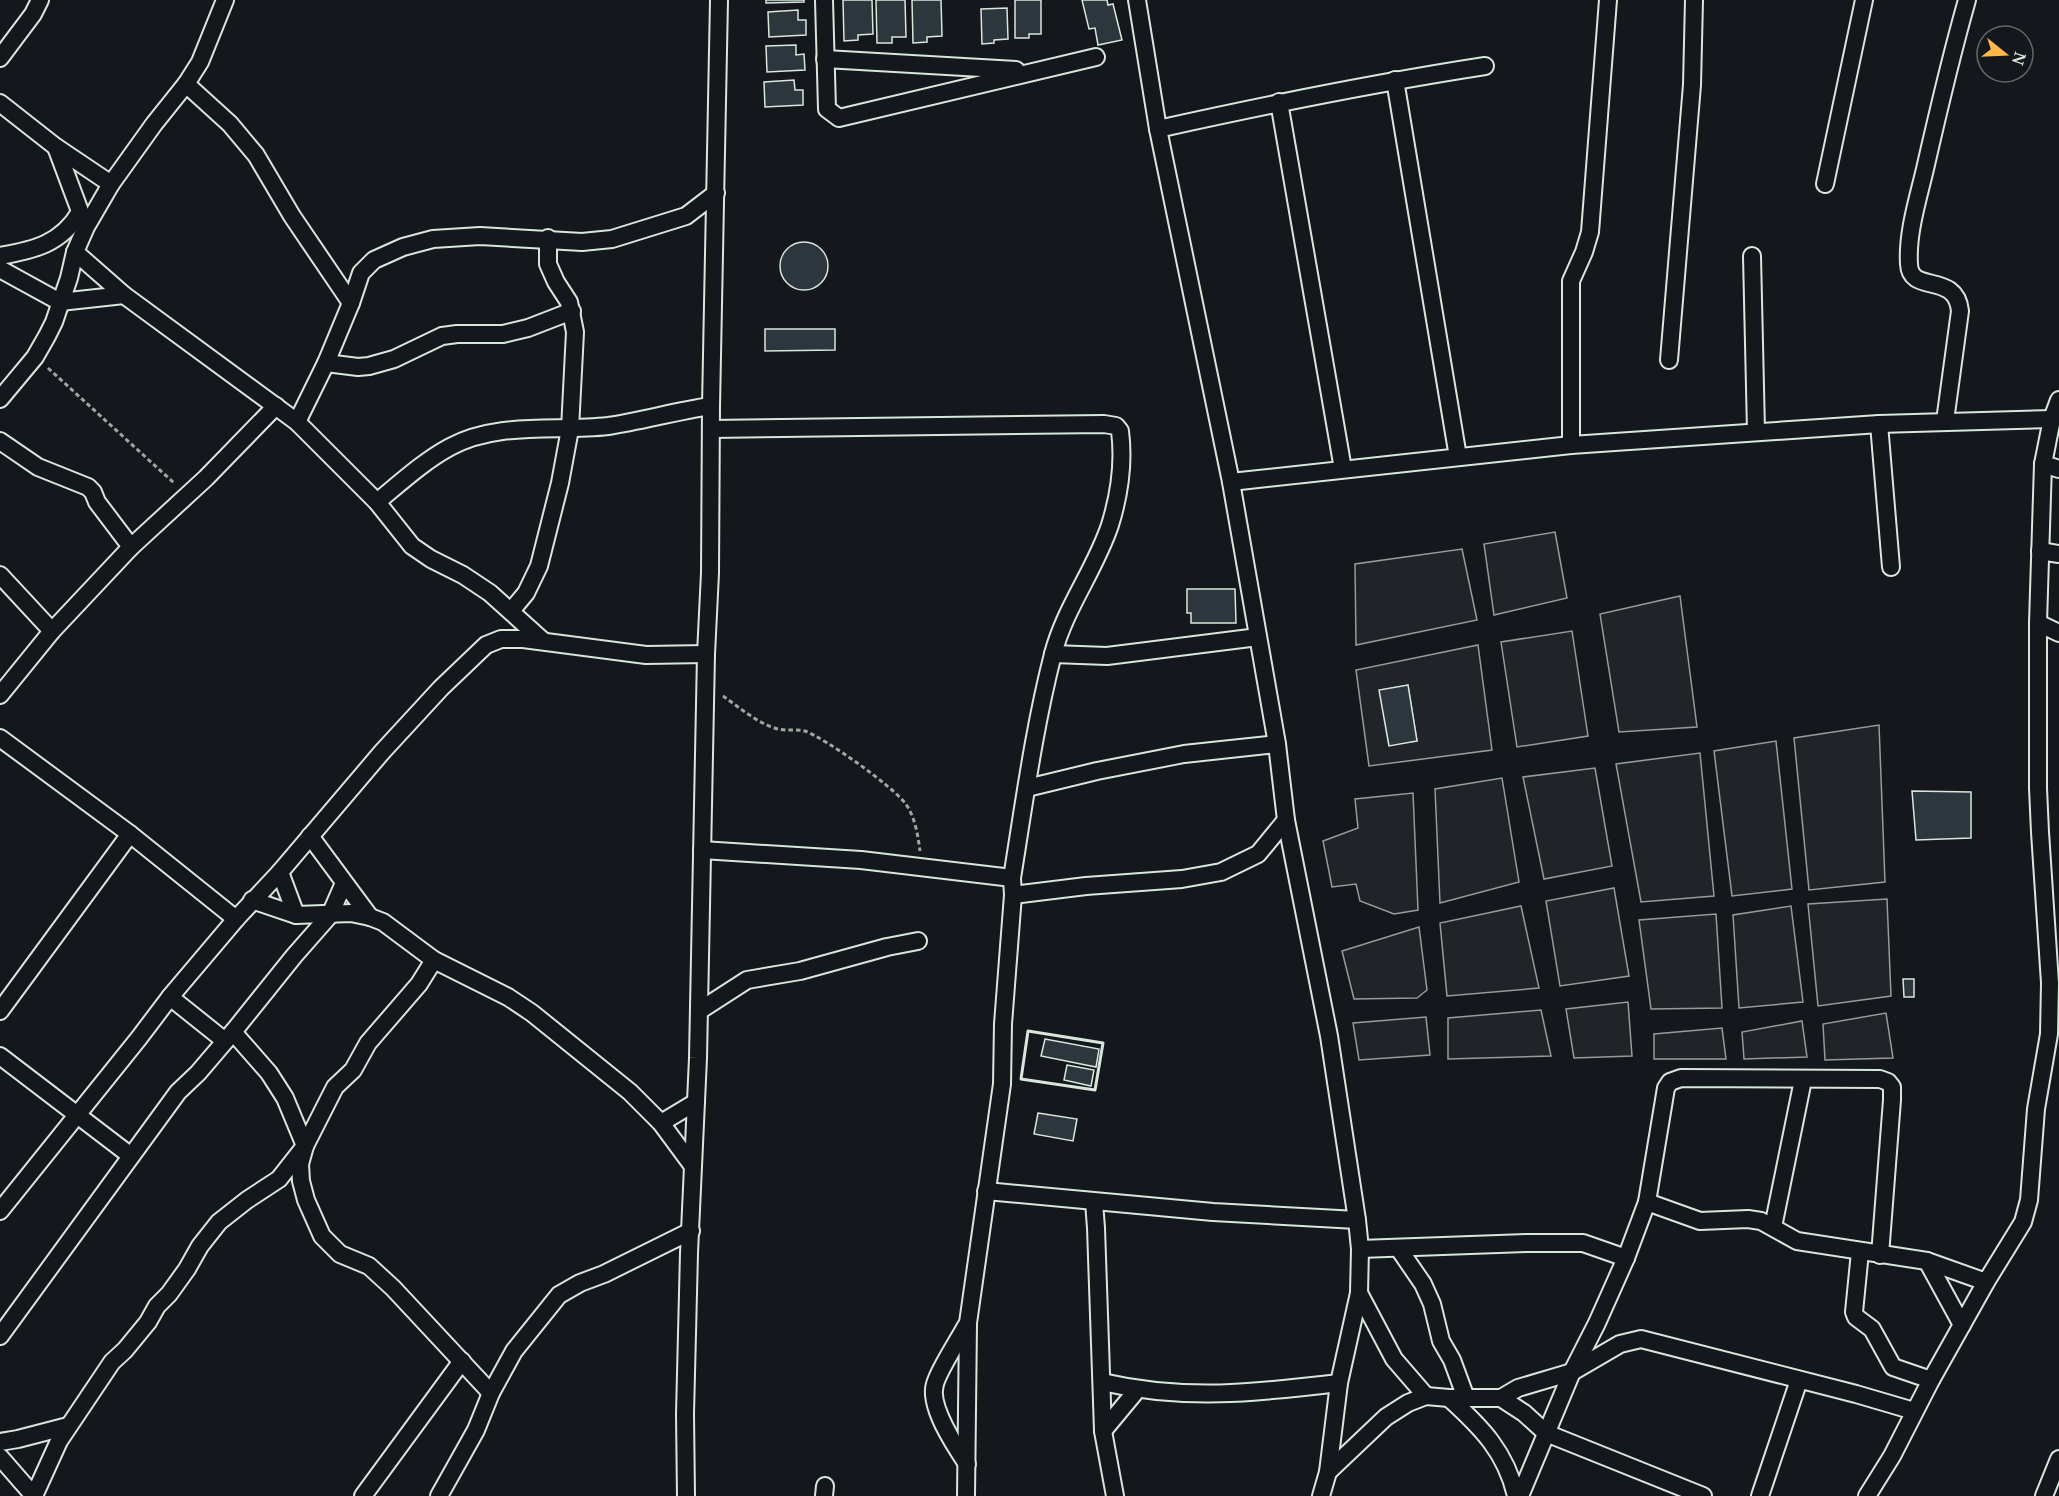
<svg xmlns="http://www.w3.org/2000/svg" width="2059" height="1496" viewBox="0 0 2059 1496" font-family="'Noto Serif',serif">
<style>
.green{fill:#202428;stroke:#939e99;stroke-width:1.5;fill-rule:evenodd}
.building{fill:#2c363c;stroke:#d8e6dc;stroke-width:1.5}
.lines{fill:none;stroke-linecap:round;stroke-linejoin:round}
.minor-casing{stroke:#d8e6dc;stroke-width:20}
.path{stroke:#9da8a2;stroke-width:3;stroke-dasharray:4.5 3;stroke-linecap:butt}
.minor{stroke:#14181c;stroke-width:16}
.wall{stroke:#d8e6dc;stroke-width:3}
</style>
<rect width="100%" height="100%" fill="#14181c"/>
<!-- green -->
<g class="green">
<path d="M1555,532L1567,598L1494,615L1484,544Z"/>
<path d="M1462,549L1477,620L1356,645L1355,564Z"/>
<path d="M1680,596L1697,727L1619,732L1600,614Z"/>
<path d="M1572,631L1588,736L1517,747L1501,642Z"/>
<path d="M1478,645L1492,750L1369,766L1356,670ZM1408,685L1417,741L1389,745L1380,690Z"/>
<path d="M1879,725L1885,882L1809,890L1794,738Z"/>
<path d="M1776,741L1792,889L1732,896L1714,751Z"/>
<path d="M1700,753L1714,896L1641,902L1616,764Z"/>
<path d="M1595,768L1612,866L1544,879L1523,777Z"/>
<path d="M1502,778L1519,882L1440,903L1435,789Z"/>
<path d="M1413,793L1418,910L1394,914L1360,901L1356,884L1332,887L1323,841L1358,828L1355,799Z"/>
<path d="M1614,888L1629,976L1560,986L1546,901Z"/>
<path d="M1887,899L1891,996L1818,1006L1808,904Z"/>
<path d="M1521,906L1539,988L1447,996L1440,923Z"/>
<path d="M1791,906L1803,1002L1739,1008L1733,915Z"/>
<path d="M1716,914L1722,1008L1651,1009L1639,920Z"/>
<path d="M1419,927L1427,990L1417,998L1354,999L1342,951Z"/>
<path d="M1628,1002L1632,1056L1574,1058L1566,1009Z"/>
<path d="M1541,1010L1551,1056L1448,1059V1018Z"/>
<path d="M1886,1013L1893,1058L1825,1060L1823,1024Z"/>
<path d="M1426,1017L1430,1055L1359,1060L1353,1023Z"/>
<path d="M1802,1021L1807,1057L1744,1059L1742,1032Z"/>
<path d="M1722,1028L1726,1059H1654V1034Z"/>
</g>
<!-- building -->
<g class="building">
<path d="M766,0H804V2L766,3Z"/>
<path d="M843,0H872L873,34L858,35V40L844,41Z"/>
<path d="M876,0H905L906,37H892V43H877Z"/>
<path d="M912,0H941L942,36L927,37V42L913,43Z"/>
<path d="M1015,0H1041V34H1029V38H1015Z"/>
<path d="M1082,0H1107L1108,5L1113,4L1122,40L1098,45L1095,28L1089,29Z"/>
<path d="M1007,8L1008,39L994,40V43L982,44L981,9Z"/>
<path d="M798,10V20H806V35L769,37L768,12Z"/>
<path d="M796,45V55L804,54L805,70L767,72L766,46Z"/>
<path d="M794,80L795,90H803V105L765,107L764,82Z"/>
<circle cx="804" cy="266" r="24"/>
<path d="M765,329H835V350L765,351Z"/>
<path d="M1187,589H1235L1236,623H1191V613H1187Z"/>
<path d="M1408,685L1417,741L1389,746L1379,690Z"/>
<path d="M1912,791L1971,792V838L1916,840Z"/>
<path d="M1903,979H1914V997H1904Z"/>
<path d="M1045,1039L1099,1049L1096,1067L1041,1056Z"/>
<path d="M1067,1065L1094,1070L1091,1086L1064,1080Z"/>
<path d="M1038,1113L1077,1119L1073,1141L1034,1134Z"/>
</g>
<g class="lines">
<defs>
<g id="minor">
<path d="M824,0L827,109L839,118L1096,57"/>
<path d="M1137,0L1158,129L1231,482L1277,744L1286,820L1329,1036L1357,1220L1360,1249L1359,1293L1339,1383L1328,1472L1321,1496"/>
<path d="M0,58L33,14L40,0"/>
<path d="M825,59L1016,70"/>
<path d="M1395,80L1458,457"/>
<path d="M186,84L230,124L256,155L292,216L351,303"/>
<path d="M1279,102L1343,469"/>
<path d="M0,103L56,147L111,184"/>
<path d="M1158,129C1266,105 1375,83 1485,66"/>
<path d="M56,147L84,222"/>
<path d="M1825,184L1864,0"/>
<path d="M75,252L124,295L297,422L377,502L412,546L431,559L463,575L490,593L542,640"/>
<path d="M0,256C34,250 61,244 80,212"/>
<path d="M1752,256L1756,431"/>
<path d="M0,269L60,302L124,295"/>
<path d="M1669,360L1692,85L1694,0"/>
<path d="M326,363L358,367L369,366L394,359L442,336L457,334H503L528,328L572,311"/>
<path d="M0,399L35,357L47,336L54,322L69,278L75,252L86,227L111,184L154,124L186,84L200,62L225,0"/>
<path d="M1945,421L1960,311C1956,271 1910,295 1909,264C1907,233 1918,199 1925,169C1938,112 1951,56 1967,0"/>
<path d="M297,422L326,363L351,303L361,273L374,260L403,247L433,239L480,236L582,242L612,239L686,216L716,193"/>
<path d="M1879,424L1891,567"/>
<path d="M711,429L1104,424L1116,426L1120,431C1124,462 1119,496 1110,525C1095,570 1065,608 1053,654C1034,728 1024,804 1012,878L1013,895L1003,1024L1002,1084L968,1323L966,1496"/>
<path d="M0,441L38,467L88,487L93,492L97,502L131,547"/>
<path d="M1571,445V281L1584,252L1590,232L1608,0"/>
<path d="M2043,464L2059,469"/>
<path d="M1231,482L1571,445L1879,424L2052,419"/>
<path d="M377,502C400,483 424,461 450,447C498,421 556,432 608,426C642,421 676,411 711,406"/>
<path d="M2040,551L2059,554"/>
<path d="M0,575L52,631"/>
<path d="M511,611L526,593L539,566L560,483L570,429L575,332L569,302L556,282L548,264V238"/>
<path d="M2038,623L2059,633"/>
<path d="M1053,654L1107,656L1258,637"/>
<path d="M0,695L52,631L131,547L206,478L276,406"/>
<path d="M0,738L130,834L236,919"/>
<path d="M1027,788L1097,771L1184,754L1277,744"/>
<path d="M310,836L370,917"/>
<path d="M702,850L861,860L1012,878"/>
<path d="M280,872L296,915"/>
<path d="M1013,895L1086,886L1182,879L1221,872L1258,854L1286,820"/>
<path d="M252,900L296,915L351,913L370,917L383,922L434,960L508,997L532,1013L630,1092L661,1123L692,1165"/>
<path d="M170,997L225,1041"/>
<path d="M0,1011L130,834"/>
<path d="M699,1011L747,980L800,971L887,947L918,941"/>
<path d="M233,1032L269,1073L285,1098L305,1146L300,1164L301,1181L306,1200L322,1236L340,1254L369,1266L393,1288L491,1393"/>
<path d="M0,1056L131,1156"/>
<path d="M661,1123L696,1102"/>
<path d="M986,1191L1213,1212L1357,1220"/>
<path d="M1094,1202L1096,1228L1103,1431L1115,1496"/>
<path d="M1647,1202L1700,1221L1748,1219L1761,1221L1797,1241L1927,1261L1986,1282"/>
<path d="M0,1211L139,1038L170,997L236,919L280,872L382,752L441,688L486,645L501,639H523L646,655L706,654"/>
<path d="M1773,1227L1803,1080"/>
<path d="M1360,1249L1527,1243H1583L1626,1258"/>
<path d="M1399,1249L1423,1284L1432,1304L1441,1341L1452,1360L1466,1398"/>
<path d="M1860,1252L1854,1312L1856,1317L1872,1329L1893,1367L1931,1380"/>
<path d="M1927,1261L1962,1325"/>
<path d="M1359,1293L1394,1359L1426,1396"/>
<path d="M966,1326C958,1341 939,1369 935,1384C928,1406 955,1446 967,1464"/>
<path d="M0,1336L178,1092L198,1073L233,1032L294,956L330,915L344,883"/>
<path d="M1102,1382C1185,1401 1255,1393 1339,1383"/>
<path d="M1449,1398C1481,1427 1506,1452 1516,1496"/>
<path d="M1501,1398L1524,1413L1546,1433L1703,1496"/>
<path d="M1103,1431L1137,1390"/>
<path d="M0,1442L18,1439L68,1426"/>
<path d="M0,1457L34,1496"/>
<path d="M1328,1472L1386,1417L1408,1403L1426,1396L1449,1398H1501L1518,1388L1572,1372L1620,1344L1641,1339L1856,1394L1914,1411"/>
<path d="M34,1496L59,1441L112,1362L125,1350L148,1322L157,1306L169,1294L187,1269L200,1246L219,1222L247,1200L279,1179L305,1146L335,1087L353,1070L368,1043L419,984L434,960"/>
<path d="M363,1496L462,1361"/>
<path d="M439,1496L476,1430L491,1393L514,1351L559,1295L580,1283L604,1274L691,1231"/>
<path d="M686,1496L685,1414L689,1253L698,1058L706,654L710,573L711,406L719,0"/>
<path d="M824,1496L825,1486"/>
<path d="M1520,1496L1572,1372L1597,1323L1626,1258L1647,1202L1666,1088L1670,1082L1681,1078L1880,1079L1888,1082L1892,1087V1100L1880,1255"/>
<path d="M1760,1496L1799,1380"/>
<path d="M1867,1496L1892,1456L1931,1380L1986,1282L2023,1222L2029,1200L2036,1109L2049,1034L2050,983L2040,832L2038,788V623L2043,464L2052,419L2059,400"/>
<path d="M2044,1496L2059,1459"/>
</g>
</defs>
<!-- minor casing -->
<use href="#minor" class="minor-casing"/>
<!-- path -->
<g class="path">
<path d="M48,368L174,483"/>
<path d="M723,696C739,707 758,724 778,729C786,731 797,729 805,731C826,739 891,785 905,803C915,816 918,836 920,851"/>
</g>
<!-- minor -->
<use href="#minor" class="minor"/>
<!-- wall -->
<path class="wall" d="M1028,1031L1103,1043L1095,1090L1021,1079Z"/>
</g>
<!-- north arrow -->
<g transform="translate(2005 54) rotate(108)"><circle r="28" fill="#14181c" stroke="#626a69" stroke-width="1.5"/>
<path d="M0-4.5L10 22L0 15L-10 22Z" fill="#ffb74d"/>
<text y="-9" font-size="16" font-weight="bold" text-anchor="middle" fill="#d8e6dc">N</text>
</g>
</svg>
